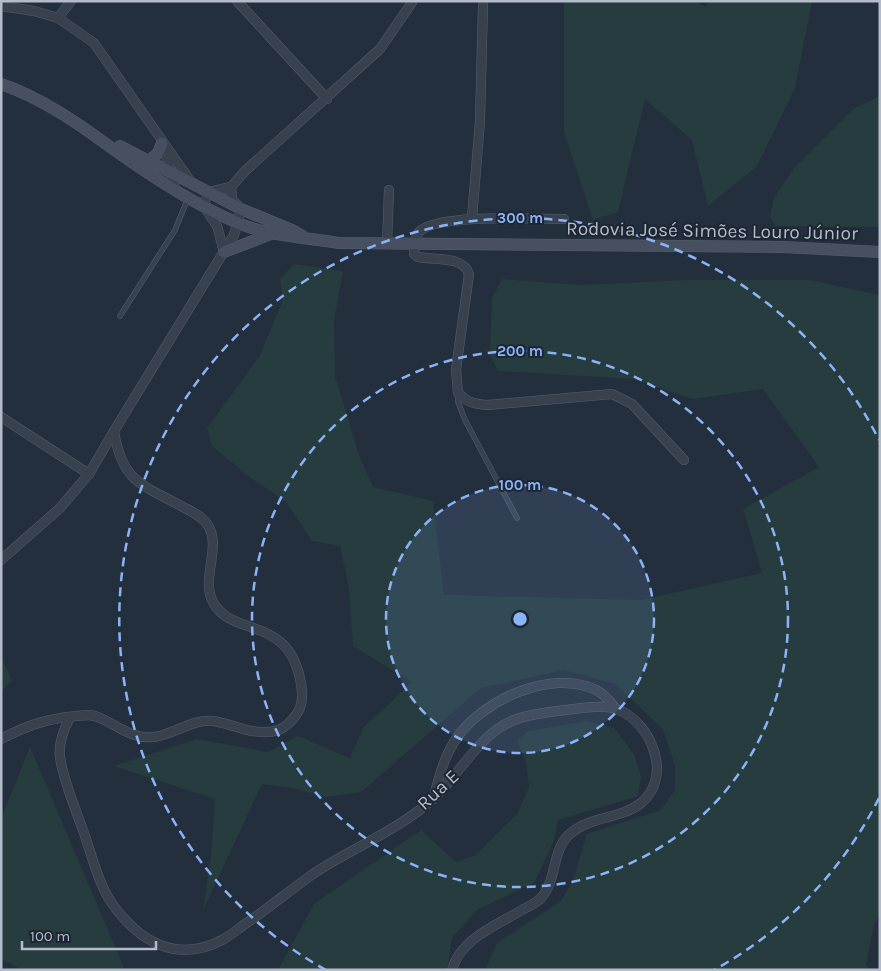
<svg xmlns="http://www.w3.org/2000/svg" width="881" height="971" viewBox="0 0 881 971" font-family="Karla,sans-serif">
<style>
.green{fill:#263c3f}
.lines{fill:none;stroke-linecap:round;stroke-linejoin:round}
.service-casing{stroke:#565f6c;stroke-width:5.5}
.minor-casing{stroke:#565f6c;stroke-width:10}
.secondary-casing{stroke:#565f6c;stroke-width:12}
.service{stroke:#38414e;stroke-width:4.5}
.minor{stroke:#38414e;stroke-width:9}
.secondary{stroke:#465061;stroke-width:11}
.ring{fill:none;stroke:#8ab4f8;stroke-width:2.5;stroke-dasharray:9 6}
.labels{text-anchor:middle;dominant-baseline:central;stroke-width:4;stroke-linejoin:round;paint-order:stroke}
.street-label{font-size:19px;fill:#b4bcc9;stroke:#1d2633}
.centre{fill:#8ab4f8;stroke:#1d2633;stroke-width:2.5}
.ring-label{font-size:15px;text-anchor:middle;font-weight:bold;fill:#8ab4f8;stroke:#1d2633;stroke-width:4;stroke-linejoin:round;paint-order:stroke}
</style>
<rect width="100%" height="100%" fill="#242f3e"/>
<!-- green -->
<g class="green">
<path d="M564,1H696L705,7L711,1H812L795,88L757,166L708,206L692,140L645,99L618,212L593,220L564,132Z"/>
<path d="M880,96V227L775,226L770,216L774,198L794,168L853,109Z"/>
<path d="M294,264L343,271L334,320L335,376L359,455L373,487L433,501L444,595L641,600L762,573L743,509L819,467L763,389L692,399L634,379L498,371L490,354L492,298L502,279L581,285L686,280H810L880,295V915L874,924L866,965L870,970H485L497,943L561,901L573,880L587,834L661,810L675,790V766L663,729L615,684L564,670L481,688L361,792L324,797L293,788L262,784L203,910L211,856L215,799L114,766L197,739L268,752L298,736L350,758L364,727L412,682L353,646L349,588L340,546L312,541L286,502L248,476L212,446L207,428L259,357L283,300L280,279Z"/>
<path d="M1,656L12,680L1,692Z"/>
<path d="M586,721L614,728L634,754L641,777L638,796L558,820L553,843L534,883L477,910L452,938L447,970H278L314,904L421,830L456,862L476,855L517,814L529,787L526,761L517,741L528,731Z"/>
<path d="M30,747L125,970H23L1,959V819Z"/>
</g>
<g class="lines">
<defs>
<g id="service">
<path d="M120,316L175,230L188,198"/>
<path d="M458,394V402L465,420L517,518"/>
</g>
<g id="minor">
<path d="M237,1L327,99"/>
<path d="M1,6L34,11L58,18L94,43L191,182"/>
<path d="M58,18L71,1"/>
<path d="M164,147L175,188"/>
<path d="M231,187L245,171L380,49L413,1"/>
<path d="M472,218L480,121L483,5"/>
<path d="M564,219C538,219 436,213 419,232C414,238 415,247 414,254L418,257C434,260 464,256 469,274L456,370L458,393C468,403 475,404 488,405L612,394L632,404L684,460"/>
<path d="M387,244L389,190"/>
<path d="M224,252L217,226L203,205L209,192L231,187"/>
<path d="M1,417L89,474"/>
<path d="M1,560L59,509L89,474L114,431"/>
<path d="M70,717C64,729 58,743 60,757C63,781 77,812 85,836C92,857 99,884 111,902C138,941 176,964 222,940C232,935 241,926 251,920C272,905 292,889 313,874C352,848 399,830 434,798C460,774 479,734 514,720C530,714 549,712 566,710C581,708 605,704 619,710C652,724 673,777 641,803C621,819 591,816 571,833C552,848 557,879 542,897C537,903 529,906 522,910C497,925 460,939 452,970"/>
<path d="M1,739C28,725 46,719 76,716C82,716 89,714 95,716C115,723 131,740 154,737C173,735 192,719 212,721C225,722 239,729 252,731C264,733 279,733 288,724C301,712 304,702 301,684C290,614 233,639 213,602C200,578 223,546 207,524C202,516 191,511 183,507C141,484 122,482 114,431L234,235L241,209L232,199L231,187"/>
<path d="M434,796C439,777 444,758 454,742C479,701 551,668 596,690C604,694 610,701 615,708"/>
</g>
<g id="secondary">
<path d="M1,84C42,98 79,124 113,149C152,177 195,205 238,223C271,237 305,237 339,243L783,247L880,252"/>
<path d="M120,146L241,209L292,230L304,237"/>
<path d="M149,161L158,153L162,143"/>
<path d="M224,252L271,234"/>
</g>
</defs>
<!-- service casing -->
<use href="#service" class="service-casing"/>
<!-- minor casing -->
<use href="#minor" class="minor-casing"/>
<!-- secondary casing -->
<use href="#secondary" class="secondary-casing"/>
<!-- service -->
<use href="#service" class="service"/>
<!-- minor -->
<use href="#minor" class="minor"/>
<!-- secondary -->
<use href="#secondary" class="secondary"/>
</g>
<!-- distance rings -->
<circle cx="520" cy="619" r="134" fill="#8ab4f8" fill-opacity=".12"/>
<g class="ring">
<circle cx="520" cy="619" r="134"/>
<circle cx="520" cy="619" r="268"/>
<path d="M879 798A401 401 0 0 1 714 970M326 970A401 401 0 1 1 879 440"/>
</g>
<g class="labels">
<!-- street labels -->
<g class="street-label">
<text transform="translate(712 231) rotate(1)">Rodovia José Simões Louro Júnior</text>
<text transform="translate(438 790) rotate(-43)">Rua E</text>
</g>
</g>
<circle cx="520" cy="619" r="8" class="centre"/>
<g class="ring-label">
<text x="520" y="223">300 m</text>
<text x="520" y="356">200 m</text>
<text x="520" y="490">100 m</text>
</g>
<!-- border -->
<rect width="881" height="971" fill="none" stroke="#b4bcc9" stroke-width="5"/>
<!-- scale -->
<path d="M22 941v8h134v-8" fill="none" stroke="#b4bcc9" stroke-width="2.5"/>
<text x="30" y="941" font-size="15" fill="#b4bcc9" stroke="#1d2633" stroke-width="4" paint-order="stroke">100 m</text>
</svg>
